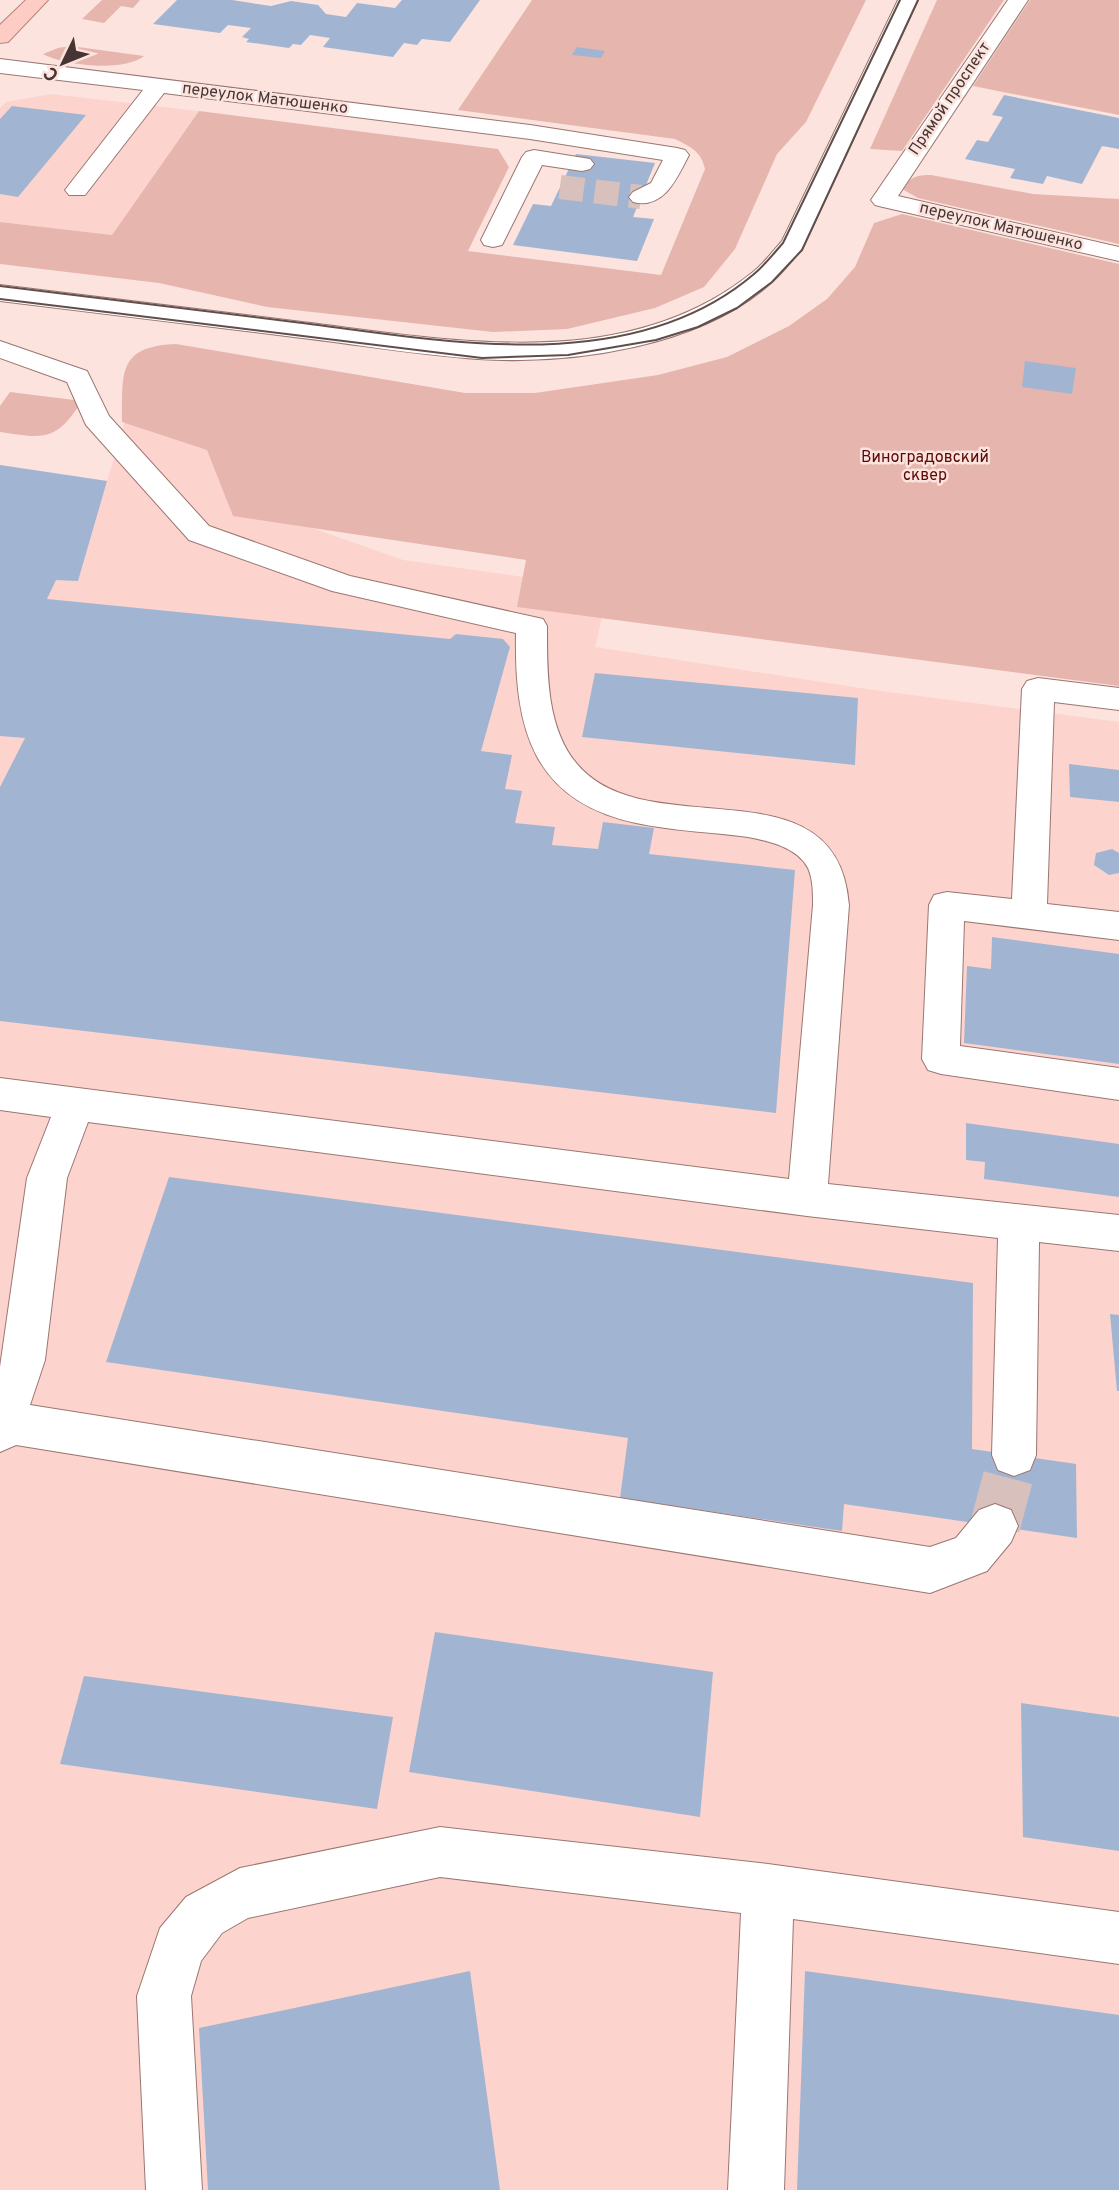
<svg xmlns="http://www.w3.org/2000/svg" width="1119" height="2190" viewBox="0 0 1119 2190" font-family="Overpass,sans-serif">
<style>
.built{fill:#fcd4cd}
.green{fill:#e6b6ae}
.building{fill:#a1b5d3}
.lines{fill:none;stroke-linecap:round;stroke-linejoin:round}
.minor-tunnel-far1{stroke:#d8c0bc;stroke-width:24;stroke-dasharray:24 11;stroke-linecap:butt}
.minor-tunnel{stroke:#d8c0bc;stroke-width:50;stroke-dasharray:50 24;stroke-linecap:butt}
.minor-casing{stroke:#9b7670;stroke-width:2}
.major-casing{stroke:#bc8279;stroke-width:2}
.minor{fill:#fff;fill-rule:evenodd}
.major{fill:#fdcdc5;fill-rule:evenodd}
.tram{stroke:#604e4b;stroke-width:2}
.labels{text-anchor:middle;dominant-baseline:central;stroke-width:5;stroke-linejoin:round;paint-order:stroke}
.far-street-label{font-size:16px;fill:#463533;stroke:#fce3de}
.far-park-label{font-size:16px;fill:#5c0806;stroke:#fce3de}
</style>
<rect width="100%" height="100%" fill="#fce3de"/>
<!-- built -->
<g class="built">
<path d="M51,94L199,111L112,235L0,222V108L6,102Z"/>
<path d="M133,395L221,429L275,515L403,560L609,589L595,647L873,690L1119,722V2190H0V465L107,481Z"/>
</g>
<!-- green -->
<g class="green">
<path d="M102,0H140L133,8L121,6L104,23L82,19Z"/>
<path d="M532,0H866L806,122L777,154L735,249L704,287L655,308L567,329L493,332L267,307L159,283L0,264V222L112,235L199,111L498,149L509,167L468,251L661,275L705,169C701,151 691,147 675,139L458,110Z"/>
<path d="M937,0H1004L902,151L870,149Z"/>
<path d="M1030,0H1119V115L973,86Z"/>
<path d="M71,46L78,47L144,56C124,72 65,66 43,54L58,48Z"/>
<path d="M931,175L1033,194L1119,199V244L918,198L902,189C910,177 917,175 931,175Z"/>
<path d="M902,214L1119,264V686L517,607L526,560L233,516L207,450L122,422C123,375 116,346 176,344L465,393H535L658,375L727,357L789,326L827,299L855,267L874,223Z"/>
<path d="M10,392L82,401C56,441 46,439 0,432V406Z"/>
</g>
<!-- building -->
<g class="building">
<path d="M177,0H232L271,6L291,1L318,5L326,14L346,17L357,3L395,8L402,0H480L450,42L422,39L417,45L404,43L393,57L323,47L330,38L310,35L301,45L293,44L289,48L246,42L249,39L242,37L251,28L228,25L220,33L153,24Z"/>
<path d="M577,47L605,51L601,58L572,55Z"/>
<path d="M1004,95L1119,118V149L1102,146L1082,184L1047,176L1043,184L1010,178L1015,169L965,159L977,140L988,142L1003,117L992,115Z"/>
<path d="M12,106L86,115L18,197L0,194V119Z"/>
<path d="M576,154L655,163L633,217L654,219L637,261L513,245L533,204L551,206Z"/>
<path d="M1025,361L1076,368L1072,394L1022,387Z"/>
<path d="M0,465L107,481L78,581L56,580L47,599L450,639L456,634L503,639L510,647L481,751L512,755L505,789L522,791L515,823L555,827L552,845L598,849L603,822L654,828L649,854L795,870L776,1113L0,1021V787L25,738L0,736Z"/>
<path d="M595,673L858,698L855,765L582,737Z"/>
<path d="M1069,764L1119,770V802L1070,797Z"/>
<path d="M1112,849L1119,853V873L1109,875L1094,865L1096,853Z"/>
<path d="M992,937L1119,954V1064L964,1043L967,966L991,969Z"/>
<path d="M966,1123L1119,1144V1197L984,1179L985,1162L966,1160Z"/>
<path d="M169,1177L973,1283L972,1449L1076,1464L1077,1538L844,1504L842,1531L620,1498L628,1438L106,1362Z"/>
<path d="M1110,1314L1119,1315V1391H1117Z"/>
<path d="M435,1632L713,1672L700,1817L409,1772Z"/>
<path d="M84,1676L393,1717L377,1809L60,1764Z"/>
<path d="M1021,1703L1119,1717V1851L1023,1837Z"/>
<path d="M470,1971L500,2190H208L199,2028Z"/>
<path d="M805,1971L1119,2015V2190H797Z"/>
</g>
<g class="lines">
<!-- minor-tunnel-far1 -->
<path class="minor-tunnel-far1" d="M560,187L641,197"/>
<!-- minor-tunnel -->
<path class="minor-tunnel" d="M995,1526L1014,1455"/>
<defs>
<g id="minor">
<path d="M898,0H918L802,249C792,260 784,271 773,281C702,347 572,365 478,359C417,355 355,344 294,337C196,325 98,313 0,301V285C98,297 196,309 294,321C446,339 623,377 753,272C764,263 773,251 782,241Z"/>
<path d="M1008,0H1028L898,196L1119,247V261L883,207L875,205L871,200Z"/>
<path d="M0,59L530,125L677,148L685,150L689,155C677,178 664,210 633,202L629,197L633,192L651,183L663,160L530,139L164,93L85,195H69L65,190L143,90L0,73Z"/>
<path d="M534,150L590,159L594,164L590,169L582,171L542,165L502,245L493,247L484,245L481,240L522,157L526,152Z"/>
<path d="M0,341L87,371L109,416L209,526L350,576L543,619L547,626C547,671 546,728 577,764C647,848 838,757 849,905L828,1184L1119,1215V1251L1039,1242L1036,1455L1030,1470L1014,1476L998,1470L992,1455L998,1238L807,1216L88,1122L67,1178L45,1360L30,1405L930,1547L956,1538L979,1510L995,1504L1011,1510L1018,1526L1011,1542L987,1571L930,1593L16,1445L0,1452V1367L27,1178L51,1117L0,1110V1078L789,1179L813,905C813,893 813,879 808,868C797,847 768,841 748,837C711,832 673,831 636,823C533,801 514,729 516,633L332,591L189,540L86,425L67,382L0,358Z"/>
<path d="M1038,678L1119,688V710L1054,702L1047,904L1119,912V940L964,921L960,1046L1119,1068V1100L941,1074L928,1070L922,1059L929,905L934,895L947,892L1012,899L1022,689L1027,681Z"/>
<path d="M440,1827L768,1864L1119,1912V1964L793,1919L784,2190H728L741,1913L440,1877L248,1918L222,1933L201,1961L191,1996L202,2190H146L137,1996L160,1928L186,1897L240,1868Z"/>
</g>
<path id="major" d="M26,0H48L8,42L0,43V25Z"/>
</defs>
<!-- minor casing -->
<use href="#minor" class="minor-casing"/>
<!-- major casing -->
<use href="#major" class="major-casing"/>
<!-- minor -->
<use href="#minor" class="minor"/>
<!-- major -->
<use href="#major" class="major"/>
<!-- tram -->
<g class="tram">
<path d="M0,286C98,298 196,310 294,322C441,340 630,380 754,274C765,265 774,253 783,243L900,0"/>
<path d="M0,299L482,358L568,355L656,340L698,327L737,308L772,282L802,250L918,0"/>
</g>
</g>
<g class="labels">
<!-- far-street labels -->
<g class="far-street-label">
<text transform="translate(265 99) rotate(7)">переулок Матюшенко</text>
<text transform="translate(950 99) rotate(-56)">Прямой проспект</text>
<text transform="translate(1001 227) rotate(13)">переулок Матюшенко</text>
</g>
<!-- far-park labels -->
<g class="far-park-label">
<text x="925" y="458">Виноградовский<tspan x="925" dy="18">сквер</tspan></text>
</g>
</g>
<!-- north arrow -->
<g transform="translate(63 63) rotate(227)" stroke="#fce3de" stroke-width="5" paint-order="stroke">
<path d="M0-5L12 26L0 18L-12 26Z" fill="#463533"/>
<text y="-10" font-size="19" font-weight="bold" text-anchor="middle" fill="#463533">С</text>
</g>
</svg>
